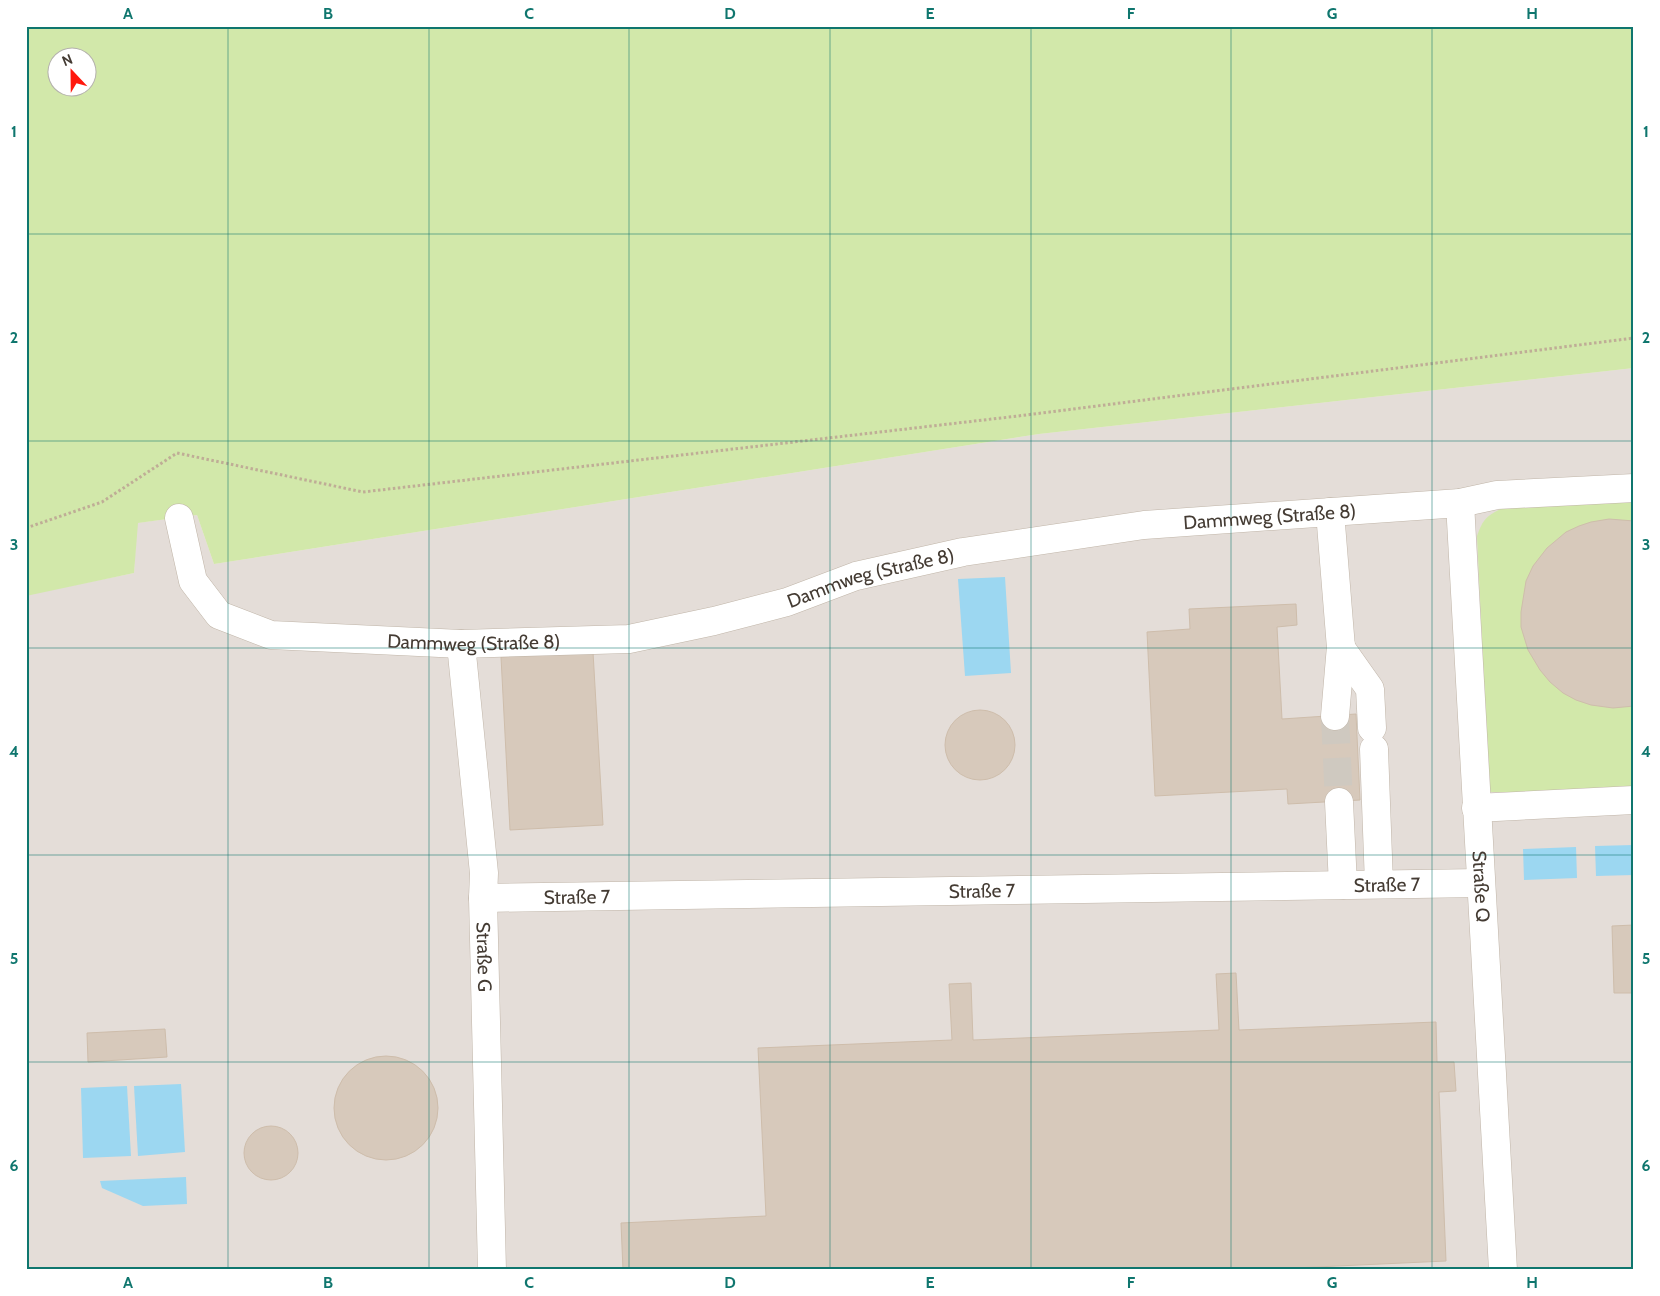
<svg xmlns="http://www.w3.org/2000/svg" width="1660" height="1296" viewBox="0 0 1660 1296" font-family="Cabin,sans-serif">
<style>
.industrial{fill:#e4ddd8}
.green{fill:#d2e8aa;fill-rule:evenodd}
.water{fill:#9cd7f1}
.building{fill:#d7c9bb;stroke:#cebdab}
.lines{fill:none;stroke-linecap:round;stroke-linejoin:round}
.minor-tunnel{stroke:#cfc9c0;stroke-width:28;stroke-dasharray:28 14;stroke-linecap:butt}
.minor-casing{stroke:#c0b5a8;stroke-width:29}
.path{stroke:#bfad96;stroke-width:3;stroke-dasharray:2.5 2.5;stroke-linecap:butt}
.minor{stroke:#fff;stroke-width:28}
.grid{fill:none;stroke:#0f766e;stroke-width:1;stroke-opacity:0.55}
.labels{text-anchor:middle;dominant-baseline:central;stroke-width:4.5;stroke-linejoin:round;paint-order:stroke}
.street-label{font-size:19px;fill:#443b33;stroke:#fff}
.neatline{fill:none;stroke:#0f766e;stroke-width:2}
.grid-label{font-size:16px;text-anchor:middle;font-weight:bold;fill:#0f766e}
</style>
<rect width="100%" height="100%" fill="#f2ece3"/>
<!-- industrial -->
<path class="industrial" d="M1634,368V1270H26V595L134,573L137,523L197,515L214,564L1039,434Z"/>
<!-- green -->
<g class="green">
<path d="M26,26H1634V368L1039,434L214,564L197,515L138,523L134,573L26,596ZM58,58H88V88H58Z"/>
<path d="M1634,499V793L1489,792L1477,536C1483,518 1488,515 1505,507Z"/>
</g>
<!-- water -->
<g class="water">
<path d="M1005,577L1011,673L965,676L958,579Z"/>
<path d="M1634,845V875L1596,876L1595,846Z"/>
<path d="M1576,847L1577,878L1524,880L1523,849Z"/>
<path d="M181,1084L185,1152L138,1156L134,1086Z"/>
<path d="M127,1086L131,1156L83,1158L81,1088Z"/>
<path d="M186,1177L187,1204L143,1206L102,1188L100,1181Z"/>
</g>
<!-- building -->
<g class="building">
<path d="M1609,519L1634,521V706L1613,708L1591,705L1576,700L1563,693L1550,682L1540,670L1528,650L1521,627V612L1526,581L1533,566L1547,548L1566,532L1579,526L1591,522Z"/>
<path d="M1296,604L1297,625L1277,627L1282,719L1356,714L1360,800L1288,804L1287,789L1155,796L1147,632L1190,629L1189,609Z"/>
<path d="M593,652L603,825L510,830L501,657Z"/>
<circle cx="980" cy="745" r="35"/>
<path d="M1634,925V993H1614L1612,926Z"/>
<path d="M1236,973L1239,1030L1436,1022L1437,1062H1454L1456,1091L1439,1092L1446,1261L1251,1270H623L621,1223L766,1216L758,1048L952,1040L949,984L971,983L973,1040L1219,1030L1216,974Z"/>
<path d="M165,1029L167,1057L88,1062L87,1033Z"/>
<circle cx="386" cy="1108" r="52"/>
<circle cx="271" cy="1153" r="27"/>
</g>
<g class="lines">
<!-- minor-tunnel -->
<path class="minor-tunnel" d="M1335,716L1339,802"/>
<defs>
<g id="minor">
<path id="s1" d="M1460,503L1503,1270"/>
<path d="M1330,512L1341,648L1370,689L1372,728"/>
<path id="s2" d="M179,518L193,581L219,615L271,635L461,644L629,639L714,621L787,602L856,576L963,552L1144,525L1460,503L1497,495L1634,488"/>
<path id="s3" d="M461,644L484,873L483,898L492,1270"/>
<path d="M1335,716L1341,646"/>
<path d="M1374,749L1379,884"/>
<path d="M1339,802L1343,885"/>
<path d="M1476,808L1634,800"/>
<path id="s4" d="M483,898L1480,883"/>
</g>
</defs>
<!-- minor casing -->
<use href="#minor" class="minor-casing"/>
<!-- path -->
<path class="path" d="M26,528L102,502L177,453L363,492L1018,416L1634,338"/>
<!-- minor -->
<use href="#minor" class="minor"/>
</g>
<!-- grid -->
<path class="grid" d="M228,26V1270M429,26V1270M629,26V1270M830,26V1270M1031,26V1270M1231,26V1270M1432,26V1270M26,234H1634M26,441H1634M26,648H1634M26,855H1634M26,1062H1634"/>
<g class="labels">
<!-- street labels -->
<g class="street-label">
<text stroke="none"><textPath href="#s2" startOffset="1176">Dammweg (Straße 8)</textPath></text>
<text stroke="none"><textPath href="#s2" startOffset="771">Dammweg (Straße 8)</textPath></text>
<text stroke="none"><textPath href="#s2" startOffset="366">Dammweg (Straße 8)</textPath></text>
<text stroke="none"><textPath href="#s4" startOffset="904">Straße 7</textPath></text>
<text stroke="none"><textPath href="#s1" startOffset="384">Straße Q</textPath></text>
<text stroke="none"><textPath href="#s4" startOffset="499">Straße 7</textPath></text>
<text stroke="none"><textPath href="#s4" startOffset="94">Straße 7</textPath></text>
<text stroke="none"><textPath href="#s3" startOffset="314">Straße G</textPath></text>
</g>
</g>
<!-- border -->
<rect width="1660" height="1296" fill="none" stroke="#ffffff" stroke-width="55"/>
<!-- north arrow -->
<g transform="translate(72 72) rotate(338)"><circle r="24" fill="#ffffff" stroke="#b4b1ad"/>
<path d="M0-4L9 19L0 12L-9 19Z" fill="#ff180d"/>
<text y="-8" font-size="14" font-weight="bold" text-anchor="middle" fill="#443b33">N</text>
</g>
<rect x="28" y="28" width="1604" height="1240" class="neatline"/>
<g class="grid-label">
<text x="128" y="19">A</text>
<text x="328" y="19">B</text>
<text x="529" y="19">C</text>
<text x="730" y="19">D</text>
<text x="930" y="19">E</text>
<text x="1131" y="19">F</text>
<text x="1332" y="19">G</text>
<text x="1532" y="19">H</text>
<text x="14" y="137">1</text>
<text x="1646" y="137">1</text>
<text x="14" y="343">2</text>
<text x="1646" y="343">2</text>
<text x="14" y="550">3</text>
<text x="1646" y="550">3</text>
<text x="14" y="757">4</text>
<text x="1646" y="757">4</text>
<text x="14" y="964">5</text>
<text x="1646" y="964">5</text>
<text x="14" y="1171">6</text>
<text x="1646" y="1171">6</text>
<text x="128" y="1288">A</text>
<text x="328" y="1288">B</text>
<text x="529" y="1288">C</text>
<text x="730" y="1288">D</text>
<text x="930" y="1288">E</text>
<text x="1131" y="1288">F</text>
<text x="1332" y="1288">G</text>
<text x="1532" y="1288">H</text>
</g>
</svg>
